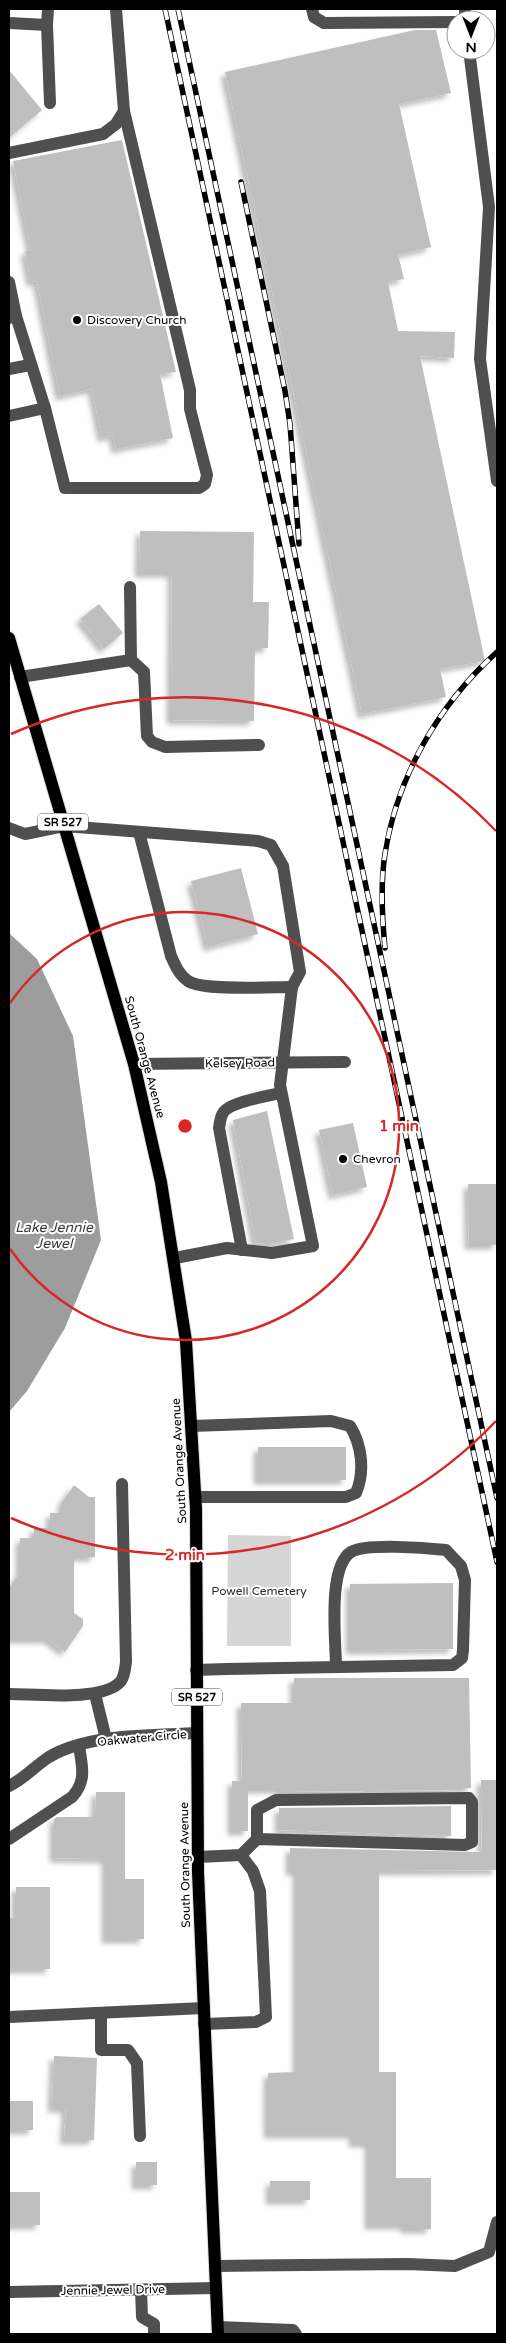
<svg xmlns="http://www.w3.org/2000/svg" width="506" height="2343" viewBox="0 0 506 2343" font-family="'Varela Round',sans-serif">
<style>
.green{fill:#d6d6d6}
.water{fill:#9d9d9d}
.building{fill:#bfbfbf;filter:url(#shadow)}
.lines{fill:none;stroke-linecap:round;stroke-linejoin:round}
.major-casing{stroke:#dbdbdb;stroke-width:14}
.minor{stroke:#4f4f4f;stroke-width:12}
.major{stroke:#000;stroke-width:12}
.rail-casing{stroke:#000;stroke-width:5.5}
.rail{stroke:#fff;stroke-width:4;stroke-dasharray:11;stroke-linecap:butt}
.ring{fill:none;stroke:#d62828;stroke-width:2.5}
.poi-dot{fill:#000;stroke:#fff;stroke-width:2}
.labels{text-anchor:middle;dominant-baseline:central;stroke-width:4;stroke-linejoin:round;paint-order:stroke}
.shield{fill:#fff;stroke:#4c4c4c;stroke-width:1}
.shield-label{font-size:11px;font-weight:bold;fill:#000}
.poi-label{font-size:12px;fill:#000;stroke:#fff;text-anchor:start}
.street-label{font-size:12px;fill:#000;stroke:#fff}
.park-label{font-size:12px;fill:#2d2d2d;stroke:#fff}
.water-label{font-size:14px;font-style:italic;fill:#3e3e3e;stroke:#fff}
.centre{fill:#d62828;stroke:#fff;stroke-width:2.5}
.ring-label{font-size:15px;text-anchor:middle;font-weight:bold;fill:#d62828;stroke:#fff;stroke-width:4;stroke-linejoin:round;paint-order:stroke}
</style>
<defs>
<filter id="shadow"><feDropShadow dx="-4.5" dy="4.5" stdDeviation="2.5" flood-color="#0004"/></filter>
</defs>
<rect width="100%" height="100%" fill="#fff"/>
<!-- green -->
<path class="green" d="M228,1535L291,1536V1646H227Z"/>
<!-- water -->
<path class="water" d="M9,933L37,959L73,1036L101,1240L65,1328L27,1391L9,1412Z"/>
<!-- building -->
<g class="building">
<path d="M415,30H436L451,93L399,104L431,247L398,255L404,279L388,282L398,331L455,332L454,358L420,356L485,661L440,669L446,697L362,714L225,72Z"/>
<path d="M9,70L42,110L9,138Z"/>
<path d="M122,140L176,372L160,374L173,438L116,449L113,435L102,438L92,389L60,396L37,281L31,282L25,251L31,250L13,161Z"/>
<path d="M140,531L254,532L253,602H269L268,648H255L254,721L171,720L172,573H139Z"/>
<path d="M99,604L123,633L104,649L80,619Z"/>
<path d="M241,868L258,934L208,947L191,881Z"/>
<path d="M267,1111L294,1239L268,1244L256,1243L233,1120Z"/>
<path d="M353,1123L367,1187L333,1195L319,1130Z"/>
<path d="M468,1184H497V1245H469Z"/>
<rect x="258" y="1447" width="88" height="33"/>
<path d="M74,1485L89,1497H95V1557H74V1613L83,1619V1626L65,1652L48,1639H9V1588L20,1572V1538H34V1528H50V1513H62V1502Z"/>
<path d="M453,1583V1649L350,1650V1584Z"/>
<path d="M294,1678H469L471,1788H451V1790L279,1792V1789H248V1831H232V1781H242L241,1703H294Z"/>
<path d="M481,1780H497V1870L379,1871V2072H396V2178H431V2229H405V2225H369V2143H353V2134H268V2073L297,2072V1871H290V1848L482,1852Z"/>
<path d="M96,1792H125V1879H144V1939H106V1859L54,1858V1819L57,1817H95Z"/>
<path d="M451,1806V1836L279,1830V1808Z"/>
<path d="M16,1887H50V1969H9V1918H16Z"/>
<path d="M54,2056L97,2058L94,2140H64L66,2108H52Z"/>
<rect x="9" y="2101" width="24" height="29"/>
<rect x="136" y="2162" width="21" height="23"/>
<rect x="270" y="2181" width="40" height="19"/>
<rect x="9" y="2192" width="31" height="33"/>
</g>
<g class="lines">
<defs>
<path id="major" d="M9,638L134,1064L161,1182L186,1341L196,1509L198,1872L218,2334"/>
</defs>
<!-- major casing -->
<use href="#major" class="major-casing"/>
<!-- minor -->
<g class="minor">
<path d="M312,9L314,17L324,23L456,22"/>
<path d="M465,9V20"/>
<path d="M9,23L47,25L48,9"/>
<path d="M47,25L50,103"/>
<path d="M469,50L489,207L480,359L497,481"/>
<path d="M9,153L103,134L116,124L124,111L116,9"/>
<path d="M9,282L16,316"/>
<path d="M9,318L16,316L45,408L65,488H199L205,484L207,475L190,409V390L124,111"/>
<path d="M9,369L30,365"/>
<path d="M9,416L45,408"/>
<path d="M131,660L144,672L147,736L152,742L165,747L259,745"/>
<path d="M20,677L131,660L130,587"/>
<path d="M9,828L25,834L64,826L258,841L271,845L283,866L300,972L292,987L280,1085L313,1246L272,1253L227,1248L175,1258"/>
<path d="M139,832L171,956C175,965 179,975 188,981C202,991 271,987 292,987"/>
<path d="M134,1064L345,1062"/>
<path d="M242,1250L219,1128C220,1123 220,1118 223,1113C229,1102 268,1096 281,1093"/>
<path d="M192,1426L331,1421L350,1426C362,1445 365,1472 356,1493L346,1497H195"/>
<path d="M196,1670L226,1669L453,1665L462,1658L463,1650L465,1580L461,1566L446,1550C427,1548 366,1543 351,1552C327,1567 336,1642 336,1667"/>
<path d="M9,1694C35,1694 104,1702 121,1681C125,1675 125,1668 126,1662L122,1484"/>
<path d="M95,1694L106,1739"/>
<path d="M9,1786C24,1779 35,1766 49,1757C89,1733 152,1736 197,1733"/>
<path d="M9,1839L72,1797C87,1781 82,1766 79,1746"/>
<path d="M198,1857L241,1855L257,1839L465,1845L472,1842V1802L469,1798L276,1800L257,1810V1839"/>
<path d="M101,2013V2050H128L137,2063L140,2136"/>
<path d="M9,2017L204,2008"/>
<path d="M204,2024L256,2022L266,2017L260,1891L253,1871L241,1855"/>
<path d="M215,2266L408,2264L455,2266L489,2252L497,2222"/>
<path d="M141,2290L142,2317L154,2324V2334"/>
<path d="M9,2292L216,2288"/>
<path d="M218,2327L293,2330L296,2334"/>
</g>
<!-- major -->
<use href="#major" class="major"/>
<defs>
<g id="rail">
<path d="M165,9L497,1562"/>
<path d="M178,9L497,1498"/>
<path d="M241,182L285,391L290,424L299,544"/>
<path d="M385,948C382,917 380,885 385,854C397,776 439,704 497,652"/>
</g>
</defs>
<!-- rail casing -->
<use href="#rail" class="rail-casing"/>
<!-- rail -->
<use href="#rail" class="rail"/>
</g>
<!-- distance rings -->
<g class="ring">
<path d="M10 1003A214 214 0 1 1 10 1249"/>
<path d="M496 1421A429 429 0 0 1 11 1518M11 734A429 429 0 0 1 496 831"/>
</g>
<!-- markers -->
<g class="poi-dot">
<circle cx="77" cy="320" r="5"/>
<circle cx="343" cy="1159" r="5"/>
</g>
<g class="labels">
<!-- shield labels -->
<g class="shield">
<rect x="38" y="813.5" width="50" height="17" rx="4"/>
<rect x="172" y="1688.5" width="50" height="17" rx="4"/>
</g>
<g class="shield-label">
<text x="63" y="822">SR 527</text>
<text x="197" y="1697">SR 527</text>
</g>
<!-- poi labels -->
<g class="poi-label">
<text x="87" y="320">Discovery Church</text>
<text x="353" y="1159">Chevron</text>
</g>
<!-- street labels -->
<g class="street-label">
<text transform="translate(145 1057) rotate(75)">South Orange Avenue</text>
<text transform="translate(240 1063) rotate(-1)">Kelsey Road</text>
<text transform="translate(179 1461) rotate(-93)">South Orange Avenue</text>
<text transform="translate(142 1738) rotate(-5)">Oakwater Circle</text>
<text transform="translate(185 1865) rotate(-91)">South Orange Avenue</text>
<text transform="translate(113 2290) rotate(-1)">Jennie Jewel Drive</text>
</g>
<!-- park labels -->
<g class="park-label">
<text x="259" y="1591">Powell Cemetery</text>
</g>
<!-- water labels -->
<g class="water-label">
<text x="54" y="1227">Lake Jennie<tspan x="54" dy="16">Jewel</tspan></text>
</g>
</g>
<circle cx="185" cy="1126" r="8" class="centre"/>
<g class="ring-label">
<text x="399" y="1131">1 min</text>
<text x="185" y="1560">2 min</text>
</g>
<!-- border -->
<rect width="506" height="2343" fill="none" stroke="#000000" stroke-width="20"/>
<!-- north arrow -->
<g transform="translate(471 35) rotate(180)"><circle r="24" fill="#ffffff" stroke="#999999"/>
<path d="M0-4L9 19L0 12L-9 19Z" fill="#000000"/>
<text y="-8" font-size="14" font-weight="bold" text-anchor="middle" fill="#000000">N</text>
</g>
</svg>
